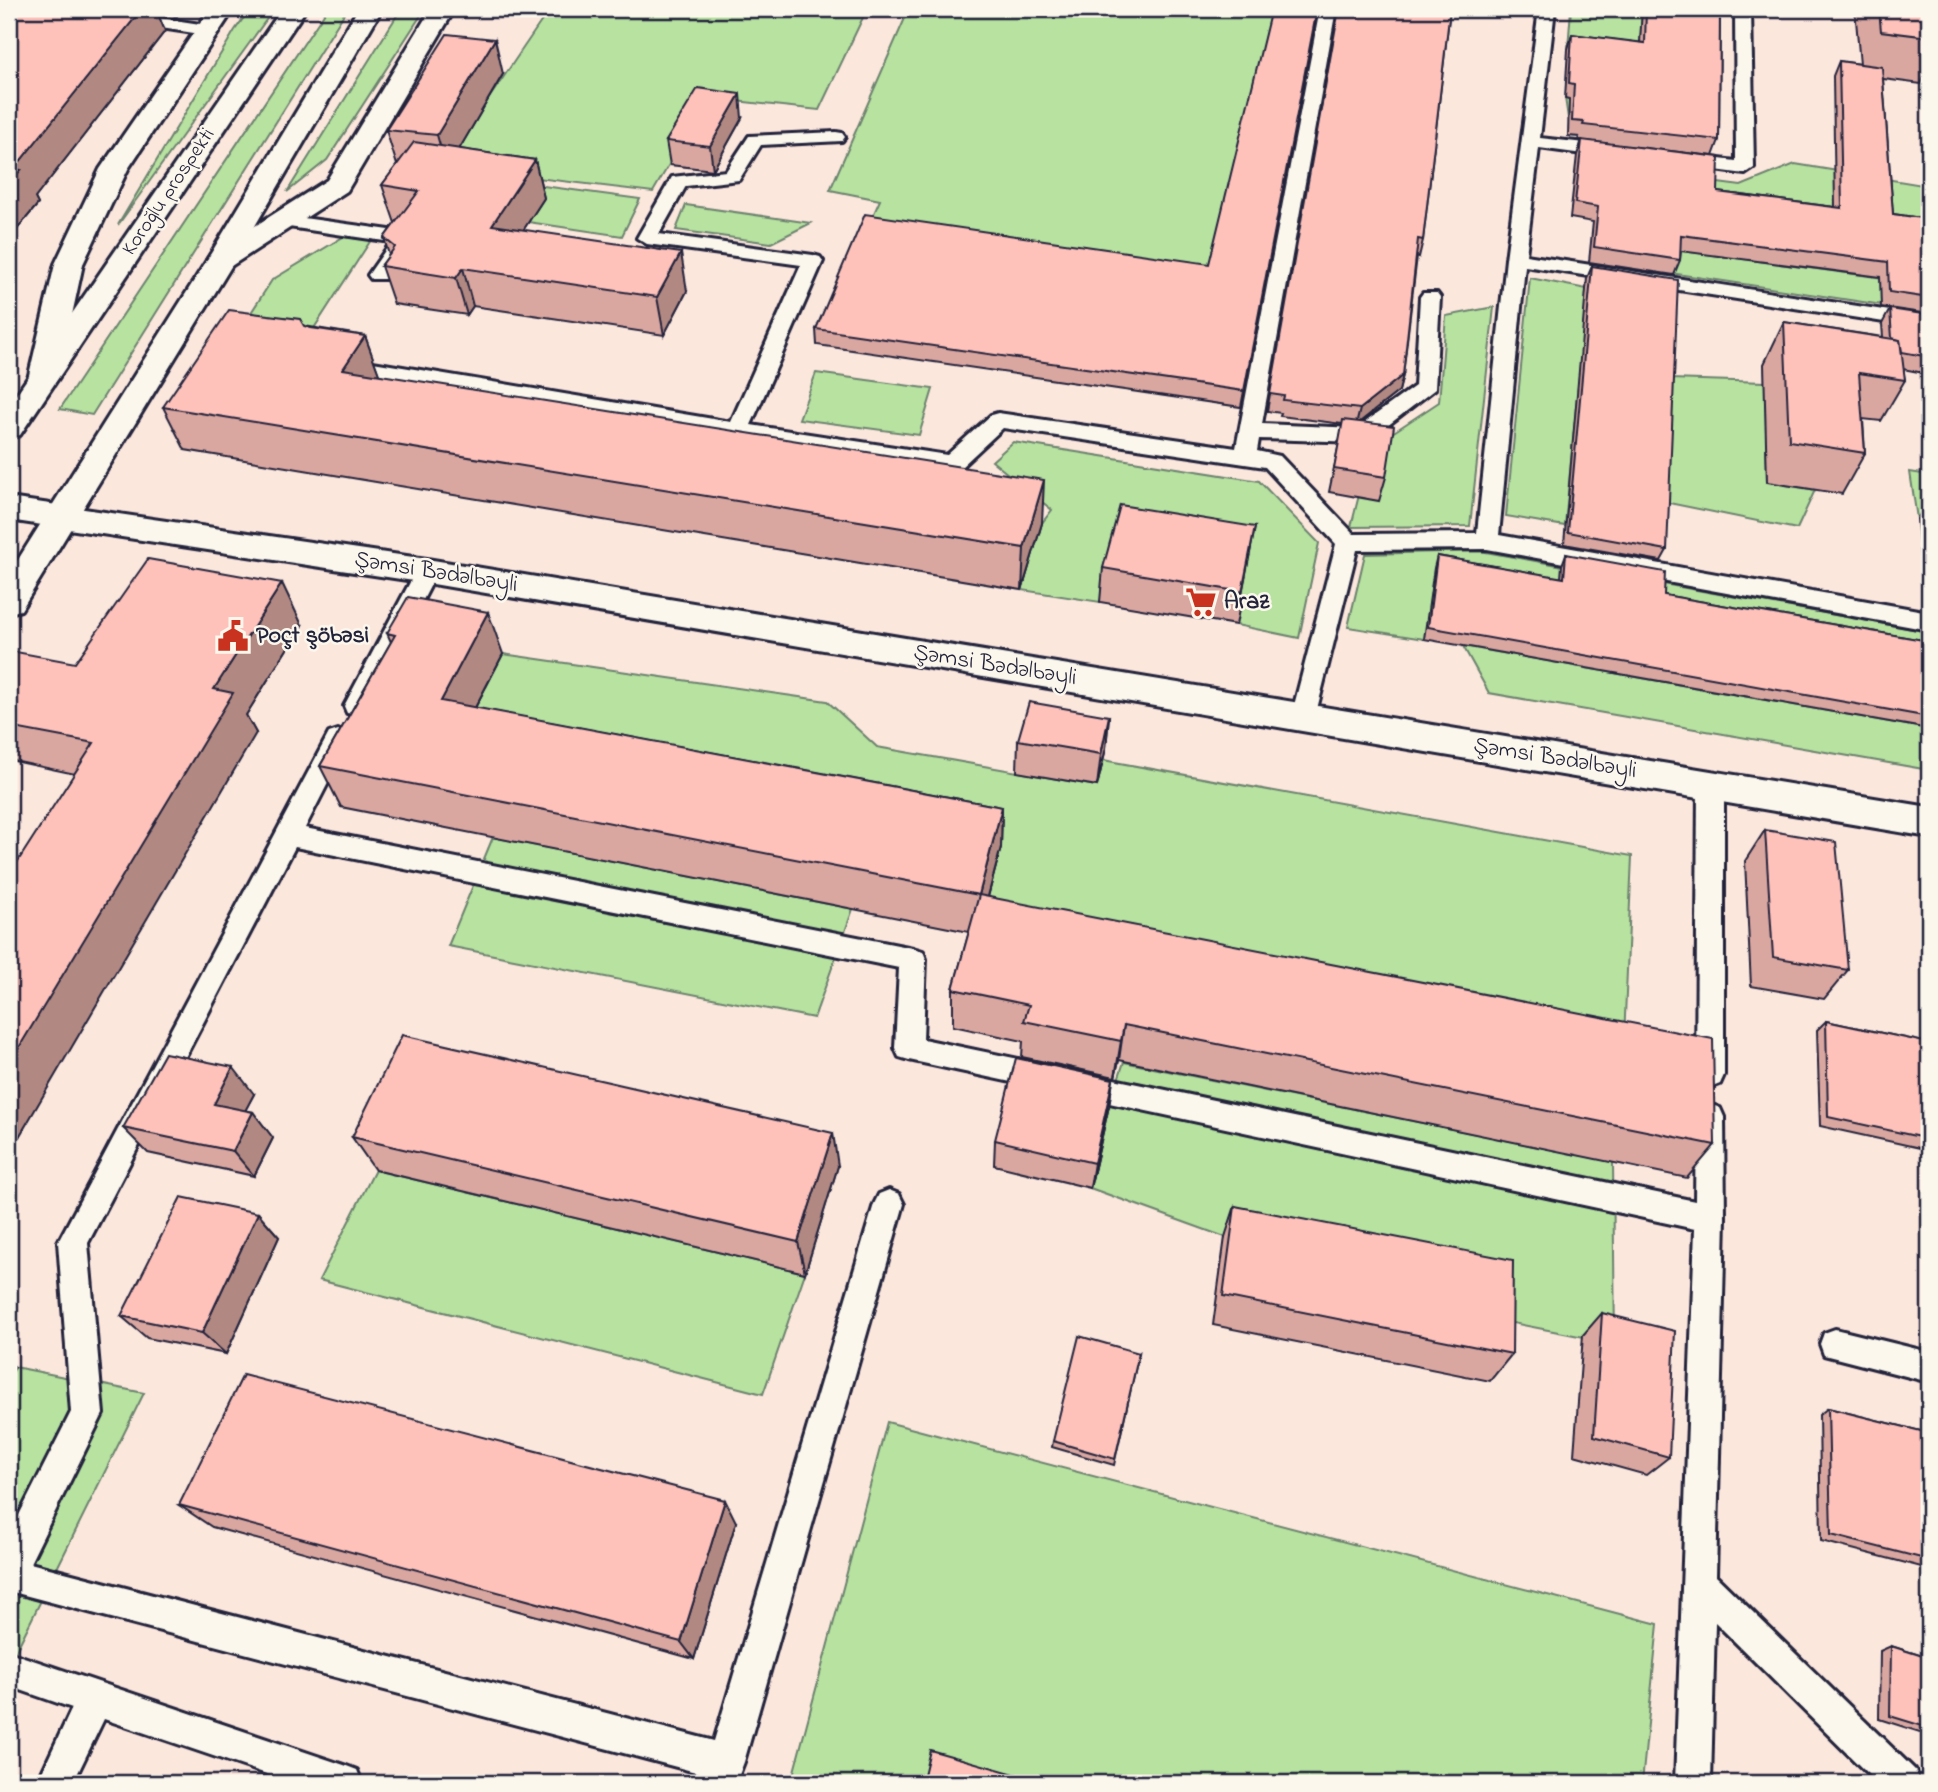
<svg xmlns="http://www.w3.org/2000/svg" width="1938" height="1792" viewBox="0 0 1938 1792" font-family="'Indie Flower',sans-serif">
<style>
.green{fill:#b7e2a0;stroke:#6c826e;stroke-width:2}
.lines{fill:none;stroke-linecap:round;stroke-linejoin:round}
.lane-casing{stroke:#22223b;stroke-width:6}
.street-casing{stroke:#22223b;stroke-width:6}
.secondary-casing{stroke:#22223b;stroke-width:6}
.primary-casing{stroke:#22223b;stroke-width:6}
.lane{fill:#fbf7ec;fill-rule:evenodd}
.street{fill:#fbf7ec;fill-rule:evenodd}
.secondary{fill:#fbf7ec;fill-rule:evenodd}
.primary{fill:#fbf7ec;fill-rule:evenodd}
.wall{fill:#daa7a0;stroke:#22223b;stroke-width:2}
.shaded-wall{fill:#b28882;stroke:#22223b;stroke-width:2}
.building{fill:#fec2ba;stroke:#22223b;stroke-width:2}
.labels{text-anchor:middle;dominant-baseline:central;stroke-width:5;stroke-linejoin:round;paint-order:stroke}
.far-street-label{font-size:21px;fill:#22223b;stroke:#fbf7ec}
.street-label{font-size:24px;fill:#22223b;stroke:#fbf7ec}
.poi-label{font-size:24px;font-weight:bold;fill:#22223b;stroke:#fbf7ec;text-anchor:start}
</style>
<rect width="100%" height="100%" fill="#fce7dd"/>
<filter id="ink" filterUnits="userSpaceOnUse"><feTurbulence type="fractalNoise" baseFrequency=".0143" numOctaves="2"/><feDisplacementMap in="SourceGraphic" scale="14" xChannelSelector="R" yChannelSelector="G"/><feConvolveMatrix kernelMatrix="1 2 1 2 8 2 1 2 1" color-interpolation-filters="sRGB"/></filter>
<g filter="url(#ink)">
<!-- green -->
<g class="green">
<path d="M250,9H274L118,225L235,30Z"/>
<path d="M327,9H347L92,415L60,409Z"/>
<path d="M401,9H425L327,160L287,192Z"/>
<path d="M550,9H867L819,110L708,98L653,192L439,166C480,116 513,61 550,9Z"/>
<path d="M909,9H1272L1207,281L866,231L880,200L830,190Z"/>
<path d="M1571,9H1642L1635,138L1568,118L1565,98L1615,105L1617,56L1568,49Z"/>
<path d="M1795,164L1929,186V235L1578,165L1741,186Z"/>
<path d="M521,183L640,199L622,236L528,222L543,198Z"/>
<path d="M686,205L811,223L771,243L676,230Z"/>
<path d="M343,237L371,240L298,353L213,372L272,280Z"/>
<path d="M1638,245L1929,284V312L1637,268Z"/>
<path d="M1530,278L1587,289L1565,526L1506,516Z"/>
<path d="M1494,307L1470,526L1351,527L1371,447L1439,402L1446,316Z"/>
<path d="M816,373L933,389L919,435L799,419Z"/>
<path d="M1670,379L1765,382L1767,482L1815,490L1797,529L1664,502Z"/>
<path d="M1013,442L1259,481L1319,543L1299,638L1236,625L1248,561L1117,539L1100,602L1022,590L1042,523L1052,510L992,461Z"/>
<path d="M1910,472L1929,475V521L1917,519Z"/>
<path d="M1480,551L1929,632V654L1424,639L1348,627L1365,554Z"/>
<path d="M1463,646L1929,729V770L1489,693Z"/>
<path d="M503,654L827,701L877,747L1097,786L1103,760L1632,856L1623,1062L978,934L1001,847L384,728L486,687Z"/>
<path d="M493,837L853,909L814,1018L448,946Z"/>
<path d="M1124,1062L1613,1162L1615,1343L1492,1319V1290L1225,1237L1090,1188L1107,1112Z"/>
<path d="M375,1170L805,1273L763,1394L319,1280Z"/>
<path d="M15,1367L144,1393L9,1665V1378Z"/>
<path d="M887,1422L1658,1624L1642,1783H791Z"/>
</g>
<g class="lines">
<defs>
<g id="lane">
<path d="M61,9H101L207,25L216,30L207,35L69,14Z"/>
<path d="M1320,9H1336L1262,424L1357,428L1415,386L1420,297L1423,293H1437L1440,297L1435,389L1369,440L1361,442L1259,439L1257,451L1280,456L1354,534L1477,533L1506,259L1539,9H1555L1540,138L1612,146L1621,152L1612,158L1539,148L1526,255L1929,317V329L1525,266L1499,535L1929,612V630L1487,549L1357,550L1315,717L1312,724L1303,726L1294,724L1291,717L1336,544L1265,467L1003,428L960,468L952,470L343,371L336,369L333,364L336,359L343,357L731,422L801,265L647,244L637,238L672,177L726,171L749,136L836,132L842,133L845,137L842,141L761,145L739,180L686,186L659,234L813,255L820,257L823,261L751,425L947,455L991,415L998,413L1236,448Z"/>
<path d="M1735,9H1751L1754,168L1745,174L1678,165L1676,161L1678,157L1685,155L1736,161Z"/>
<path d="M282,215L404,232L414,238L385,279H371L368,275L391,242L275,225L272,221L275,217Z"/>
<path d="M427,563L435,565L438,571L368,706L365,713L356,715L347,713L344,706L416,571L419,565Z"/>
<path d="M338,730L347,733L350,740L305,828L913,948L923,951L926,959L923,1039L1695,1201L1696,1117L1700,1108L1710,1104L1720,1108L1724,1117L1725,1218L1716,1576L1915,1770L1920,1783H1877L1715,1622L1711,1783H1675L1695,1229L909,1060L899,1057L895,1048L899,968L295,847L88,1243L103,1414L30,1563L714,1741L874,1204L879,1194L889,1190L899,1194L904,1204L744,1762L739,1775L726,1780L9,1591V1535L71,1412L58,1242L329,733Z"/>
<path d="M1711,776L1720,779L1724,786V1075L1720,1084L1710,1088L1700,1084L1696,1075L1698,786L1702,779Z"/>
<path d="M1835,1329L1929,1352V1382L1824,1355L1820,1344L1824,1333Z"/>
<path d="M9,1652L344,1765L357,1770L362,1783H293L104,1719L73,1783H37L72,1708L9,1686Z"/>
</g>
<g id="street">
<path d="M210,9H234L128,169L83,264L59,375L55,382L44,385L33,382L29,375L55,264L100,169Z"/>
<path d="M431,9H455L347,191L231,266L221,269L211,266L207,260L211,254L327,180Z"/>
</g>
<path id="secondary" d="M9,498L427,559L1929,807V837L427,583L9,520Z"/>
<g id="primary">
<path d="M282,9H306L20,435L9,438V405Z"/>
<path d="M358,9H382L235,260L21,610L9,613V574L207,260Z"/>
</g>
</defs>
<!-- lane casing -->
<use href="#lane" class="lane-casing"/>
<!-- street casing -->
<use href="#street" class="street-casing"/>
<!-- secondary casing -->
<use href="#secondary" class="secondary-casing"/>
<!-- primary casing -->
<use href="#primary" class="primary-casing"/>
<!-- lane -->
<use href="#lane" class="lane"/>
<!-- street -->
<use href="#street" class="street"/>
<!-- secondary -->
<use href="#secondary" class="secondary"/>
<!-- primary -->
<use href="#primary" class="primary"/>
</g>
<!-- wall -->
<g class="wall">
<path d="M9,9H183L175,18L158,15L165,31L35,198L38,204L9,239Z"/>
<path d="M1317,9L1241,407L817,345L816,329L1209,264Z"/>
<path d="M1338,9H1450L1423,240L1419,257L1417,256L1403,375L1399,391L1360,422L1386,477L1379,501L1329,492L1343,424L1280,416L1281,413L1267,411Z"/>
<path d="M1642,9H1720L1719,140L1713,156L1586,141L1718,192L1835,207L1833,76L1839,61L1860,64L1855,9H1929V66L1921,84L1883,79L1893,214L1929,219V314L1881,307L1880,277L1681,251L1680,260L1674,275L1589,262L1593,222L1570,218L1577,155L1582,140H1578L1579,137L1568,136L1569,99L1565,98L1568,49L1572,34L1640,43Z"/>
<path d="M503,74L459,149L535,160L544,198L523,230L687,291L664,335L473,306L467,315L394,304L381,266L389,255L384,238L395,223L382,185L397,165L386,130Z"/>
<path d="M742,118L713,170L670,165L666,141Z"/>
<path d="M1592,266L1667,550L1661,561L1564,544L1587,278Z"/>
<path d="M1890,309L1929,315V374L1903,369L1905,380L1881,421L1863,419L1865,453L1842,494L1767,482L1764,364L1784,322L1883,337L1882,324Z"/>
<path d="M304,326L365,336L379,375L1042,523L1022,590L185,450L163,407Z"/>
<path d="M1929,500V572L1921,571L1917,519Z"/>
<path d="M1255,527L1236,625L1100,602L1103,568Z"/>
<path d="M1566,554L1664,595L1929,641V729L1424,639L1434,568L1437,556L1561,578L1562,565Z"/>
<path d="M302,625L246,715L256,733L75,774L9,760V727L75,663Z"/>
<path d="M387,633L503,654L475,708L1002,807L1001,847L988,897L1715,1145L1687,1178L1119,1060L1115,1077L1022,1057L1023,1041L953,1026V989L969,932L341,807L320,766L391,642Z"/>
<path d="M1109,716L1106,748L1097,786L1017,772L1018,740Z"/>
<path d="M1765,830L1848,970L1824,999L1751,986L1745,861Z"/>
<path d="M1826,1021L1929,1043V1150L1820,1126L1817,1030Z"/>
<path d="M1113,1079L1109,1106L1090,1188L994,1165L995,1140Z"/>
<path d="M254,1094L245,1110L253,1112L273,1138L254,1176L148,1153L123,1128Z"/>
<path d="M352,1137L838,1166L805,1273L375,1170Z"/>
<path d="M1235,1206L1512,1354L1490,1381L1213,1325L1225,1237Z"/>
<path d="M258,1213L279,1237L226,1354L147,1338L121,1316Z"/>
<path d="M1602,1313L1669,1457L1646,1475L1574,1455L1583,1335Z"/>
<path d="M1139,1353L1114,1465L1052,1447L1053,1441Z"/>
<path d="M1828,1408L1929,1433V1569L1821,1541L1819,1415Z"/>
<path d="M179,1505L736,1522L694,1659L212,1527Z"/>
<path d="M1891,1646L1929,1658V1735L1879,1719L1880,1651Z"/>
</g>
<!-- shaded-wall -->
<g class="shaded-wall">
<path d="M142,9H156L165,31L35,198L38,204L9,239V183L14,169Z"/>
<path d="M172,9H183L175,18Z"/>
<path d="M495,39L503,74L447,170L437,135Z"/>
<path d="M740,94L742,118L713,170L710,146Z"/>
<path d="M535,160L544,198L502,263L492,225Z"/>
<path d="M681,253L687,291L664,335L657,297Z"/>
<path d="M463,268L473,306L467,315L456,278Z"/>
<path d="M365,336L381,380L343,369Z"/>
<path d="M1403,375L1399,391L1356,425L1360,409Z"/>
<path d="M1044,480L1042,523L1022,590L1024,548Z"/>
<path d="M282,583L302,625L246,715L256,733L9,1154V1064L214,689Z"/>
<path d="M488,612L503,654L457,742L441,701Z"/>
<path d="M1109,716L1106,748L1097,786L1101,754Z"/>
<path d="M1002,807L1001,847L978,934L979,895Z"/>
<path d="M1124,1025L1119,1060L1115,1077L1121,1041Z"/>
<path d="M233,1067L254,1094L235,1130L214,1104Z"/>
<path d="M1113,1079L1109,1106L1090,1188L1094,1163Z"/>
<path d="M253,1112L273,1138L254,1176L233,1151Z"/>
<path d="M833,1133L838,1166L805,1273L798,1242Z"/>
<path d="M258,1213L279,1237L226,1354L202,1333Z"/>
<path d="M9,1362L15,1367L9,1378Z"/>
<path d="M725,1500L736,1522L694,1659L681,1642Z"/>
</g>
<!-- building -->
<g class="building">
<path d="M9,9H142L14,169L21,170L9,183Z"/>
<path d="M1271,9H1317L1244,391L816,329L865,214L1209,264Z"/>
<path d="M1339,9H1450L1423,240L1418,239L1403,375L1360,409L1283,400L1284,396L1270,394Z"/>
<path d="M1646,9H1720L1719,140L1583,125L1584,122L1572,121L1574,84L1569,83L1572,34L1645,43Z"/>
<path d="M1879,9H1929V37L1881,31Z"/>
<path d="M447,34L495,39L437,135L386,130Z"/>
<path d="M1839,61L1882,67L1893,214L1929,219V298L1889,292L1888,262L1681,235L1680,260L1594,247L1598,207L1575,203L1582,140L1719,157L1718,192L1842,208Z"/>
<path d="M698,88L740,94L710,146L666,141Z"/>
<path d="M414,142L535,160L492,225L681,253L657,297L463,268L456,278L381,266L395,247L384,238L419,191L382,185Z"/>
<path d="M1592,266L1678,280L1667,550L1568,532Z"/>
<path d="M1890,309L1929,315V357L1902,352L1900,340L1892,338Z"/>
<path d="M229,310L300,319L304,326L311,328L365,336L343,369L1044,480L1024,548L163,407Z"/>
<path d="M1784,322L1900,340L1905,380L1859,373L1865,453L1789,441Z"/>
<path d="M1343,420L1394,426L1386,477L1334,469Z"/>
<path d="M1120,505L1255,527L1242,592L1103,568Z"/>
<path d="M1566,554L1665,572L1664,595L1929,641V717L1428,627L1437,556L1564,578Z"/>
<path d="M148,559L282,583L214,689L233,693L9,1064V875L94,743L9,727V654L11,651L75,663Z"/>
<path d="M408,597L488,612L441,701L1002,807L979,895L320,766L395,635L387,633Z"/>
<path d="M1029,702L1109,716L1101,754L1018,740Z"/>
<path d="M1765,830L1836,842L1848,970L1773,957Z"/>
<path d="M979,895L1713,1039L1715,1145L1124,1025L1121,1041L1024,1021L1029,1005L953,989Z"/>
<path d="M1826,1021L1929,1043V1139L1828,1117Z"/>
<path d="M402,1035L833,1133L798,1242L352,1137Z"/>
<path d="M165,1053L233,1067L214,1104L253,1112L233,1151L123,1128Z"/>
<path d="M1016,1058L1113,1079L1094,1163L995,1140Z"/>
<path d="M181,1197L258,1213L202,1333L121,1316Z"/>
<path d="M1235,1206L1513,1260L1512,1354L1223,1296Z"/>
<path d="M1602,1313L1675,1331L1669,1457L1594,1436Z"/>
<path d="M1079,1336L1139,1353L1115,1459L1053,1441Z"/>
<path d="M243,1375L725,1500L681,1642L179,1505Z"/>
<path d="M1828,1408L1929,1433V1560L1831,1535Z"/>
<path d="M1891,1646L1929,1658V1728L1890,1716Z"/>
<path d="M930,1750L1039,1781V1783H922Z"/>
</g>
</g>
<!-- icons -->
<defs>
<symbol id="supermarket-bare" viewBox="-9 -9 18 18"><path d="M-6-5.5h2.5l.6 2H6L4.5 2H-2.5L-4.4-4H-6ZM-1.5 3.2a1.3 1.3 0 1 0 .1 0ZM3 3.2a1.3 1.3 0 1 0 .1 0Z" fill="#c8321e" stroke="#fbf7ec" stroke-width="2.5" paint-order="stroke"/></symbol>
<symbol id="civic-bare" viewBox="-9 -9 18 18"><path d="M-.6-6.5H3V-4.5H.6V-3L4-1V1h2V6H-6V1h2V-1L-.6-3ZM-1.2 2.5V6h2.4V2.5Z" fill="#c8321e" stroke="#fbf7ec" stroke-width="2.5" paint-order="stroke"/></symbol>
</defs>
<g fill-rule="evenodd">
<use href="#supermarket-bare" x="1179" y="580" width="44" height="44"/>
<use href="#civic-bare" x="211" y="614" width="44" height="44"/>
</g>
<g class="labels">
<!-- far-street labels -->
<g class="far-street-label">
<text transform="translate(169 192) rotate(-56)">Koroğlu prospekti</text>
</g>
<!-- street labels -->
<g class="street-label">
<text transform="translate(436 573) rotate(9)">Şəmsi Bədəlbəyli</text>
<text transform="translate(995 666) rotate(9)">Şəmsi Bədəlbəyli</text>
<text transform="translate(1555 759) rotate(9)">Şəmsi Bədəlbəyli</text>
</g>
<!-- poi labels -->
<g class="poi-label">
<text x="1224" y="602">Araz</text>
<text x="256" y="636">Poçt şöbəsi</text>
</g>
</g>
<!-- margin -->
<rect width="1938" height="1792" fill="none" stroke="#fbf7ec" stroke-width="35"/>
<rect x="18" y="18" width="1903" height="1757" fill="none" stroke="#22223b" stroke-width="2.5" filter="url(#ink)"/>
</svg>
